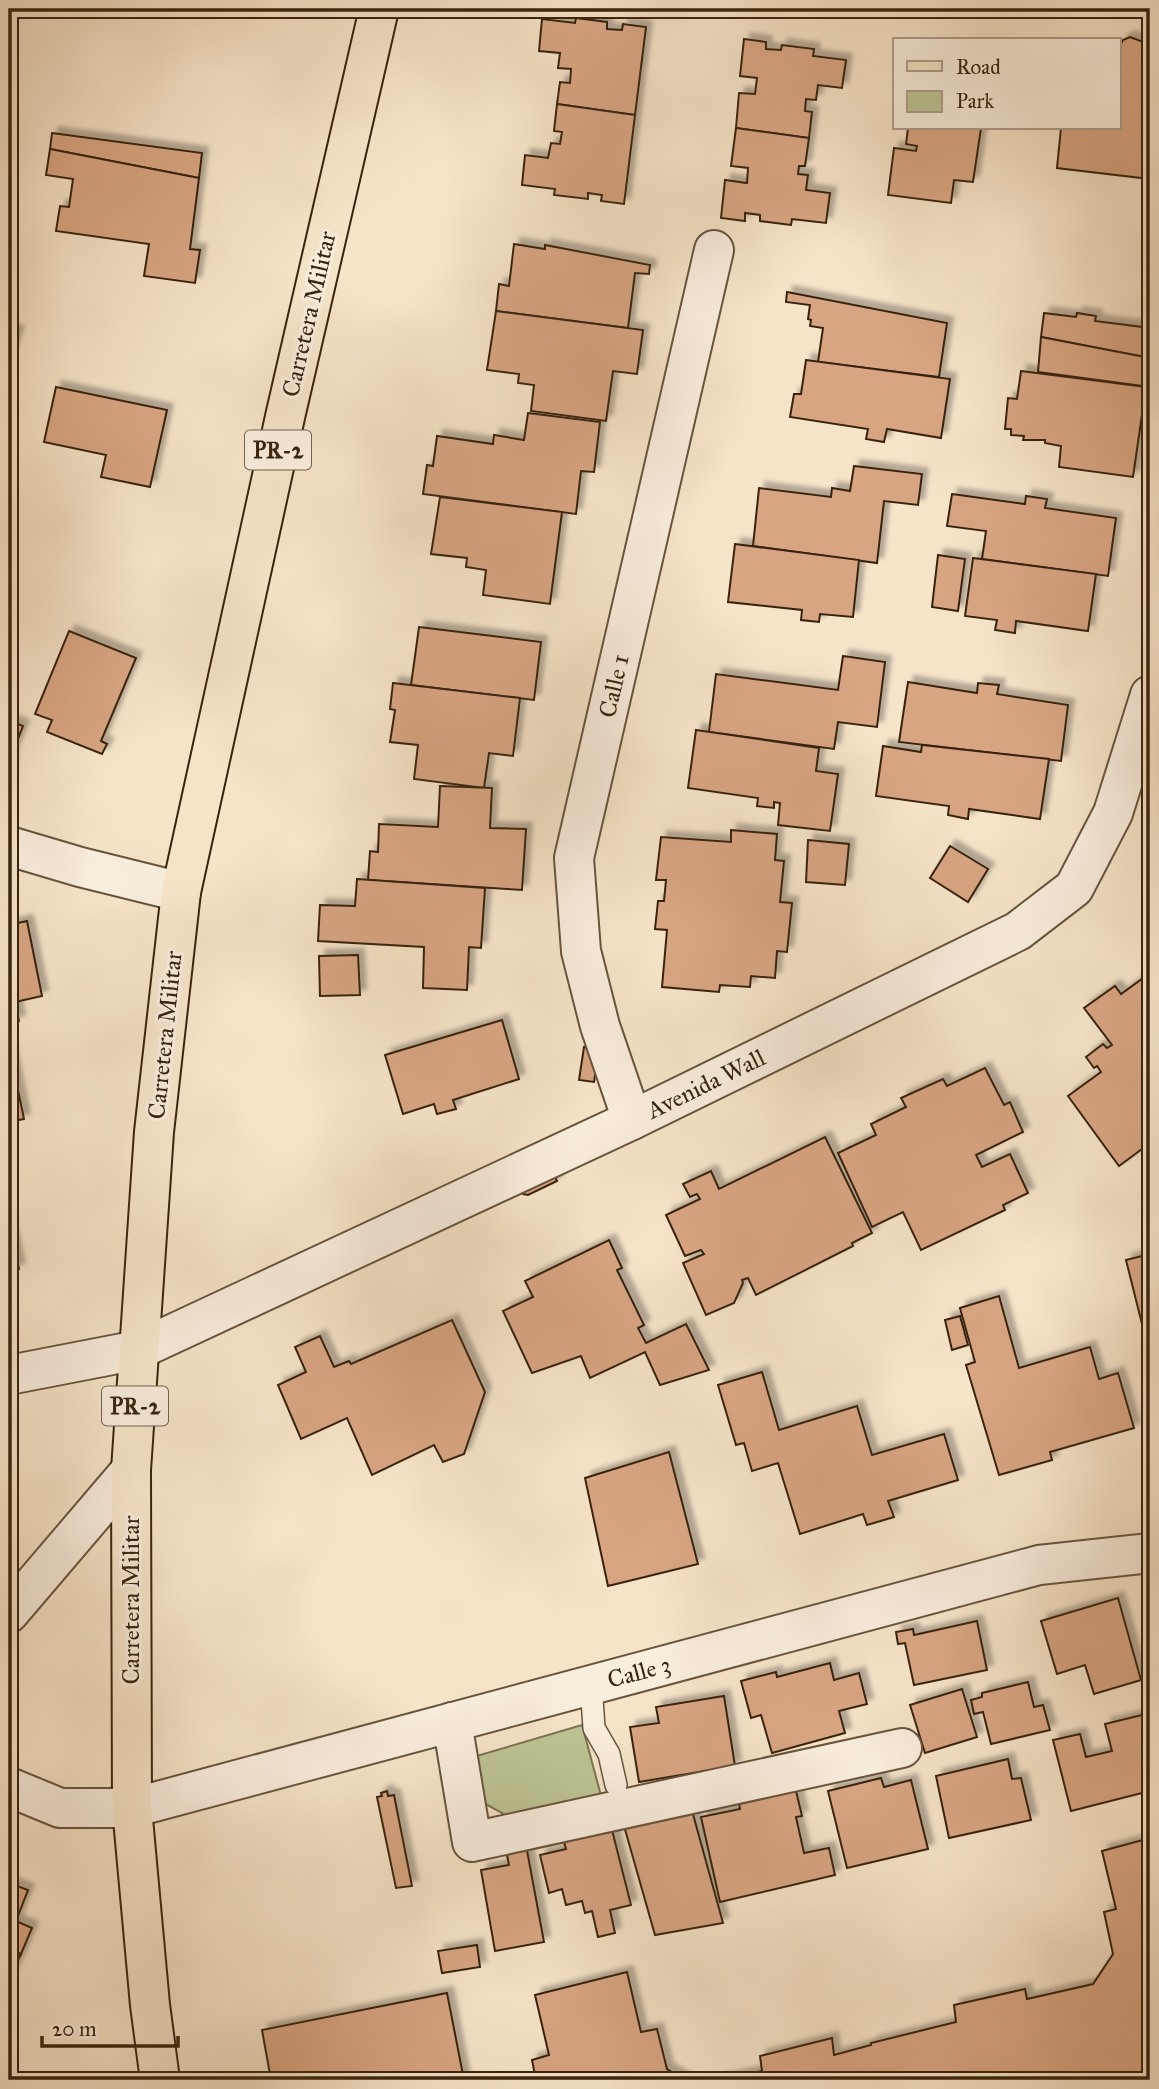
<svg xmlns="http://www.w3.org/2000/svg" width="1159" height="2089" viewBox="0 0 1159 2089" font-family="'IM FELL Great Primer',serif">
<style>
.green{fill:#bec495;stroke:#7c7452;stroke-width:2}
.building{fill:#d8a583;stroke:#39240e;stroke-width:2;filter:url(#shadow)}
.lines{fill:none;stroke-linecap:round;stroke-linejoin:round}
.service-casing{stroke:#68543d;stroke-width:24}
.minor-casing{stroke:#68543d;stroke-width:42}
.tertiary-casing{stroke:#68543d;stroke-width:42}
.primary-casing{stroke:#39240e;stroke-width:42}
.service{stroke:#f9eddc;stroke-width:21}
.minor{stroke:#f9eddc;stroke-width:38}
.tertiary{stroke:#f9eddc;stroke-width:38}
.primary{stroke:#f6e4c9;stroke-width:38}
.labels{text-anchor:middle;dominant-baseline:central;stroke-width:6;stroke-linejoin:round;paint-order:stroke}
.shield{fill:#f9eddc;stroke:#73604c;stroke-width:2}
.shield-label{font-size:23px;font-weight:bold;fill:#39240e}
.street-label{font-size:24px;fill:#39240e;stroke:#f9eddc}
</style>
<defs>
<filter id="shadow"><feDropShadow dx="6" dy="-6" stdDeviation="2" flood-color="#0004"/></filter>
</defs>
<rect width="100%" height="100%" fill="#f6e4c9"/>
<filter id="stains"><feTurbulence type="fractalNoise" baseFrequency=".00286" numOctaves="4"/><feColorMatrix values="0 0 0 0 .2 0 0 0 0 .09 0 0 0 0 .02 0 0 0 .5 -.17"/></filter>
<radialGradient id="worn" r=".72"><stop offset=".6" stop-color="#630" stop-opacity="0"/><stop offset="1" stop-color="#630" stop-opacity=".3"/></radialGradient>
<!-- green -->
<path class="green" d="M582,1725L603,1803L526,1826L480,1801L470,1758Z"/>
<!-- building -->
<g class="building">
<path d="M576,18L607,22V29L622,30L623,24L646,27L635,115L557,104L560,82L570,83L571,69L558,68L560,53L539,51L542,19L575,23Z"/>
<path d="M1130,37L1146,43L1150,52V179L1057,168L1061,128H1119V48L1123,40Z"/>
<path d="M744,39L766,42V49L781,50L782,45L814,49L813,56L846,60L842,88L818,85L816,100L806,99L805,111L812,112L809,138L736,128L739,93L755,94L757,78L740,76Z"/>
<path d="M557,104L635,115L624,204L601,201L602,195L588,193V199L554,195L555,189L522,185L525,155L548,158L551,143L560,144L562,132L554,131Z"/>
<path d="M736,128L809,138L805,166H799L798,174L808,175L806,190L830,193L826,223L792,219L791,225L760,221V215L745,213V221L721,218L725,180L747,183L748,168L731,166Z"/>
<path d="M908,128H981L973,182L954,180L951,203L888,195L894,148L916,151L917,146L906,144Z"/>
<path d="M52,133L202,153L199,178L50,149Z"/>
<path d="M50,149L199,178L190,249L200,250L195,283L144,276L149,244L56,231L60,206L69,207L73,179L46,175Z"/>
<path d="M514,244L545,249V245L650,265L649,274L635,273L628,328L496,311L499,284L509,286Z"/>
<path d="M787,292L947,323L939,377L818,362L823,328L810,326L811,320L808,319L810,305L786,302Z"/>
<path d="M496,311L643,330L637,374L613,371L606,421L531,411L534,385L518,383L519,374L487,370Z"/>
<path d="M1044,313L1076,317L1077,313L1096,316L1095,321L1150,328V358L1041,337Z"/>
<path d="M9,329L18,332L9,359Z"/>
<path d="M1041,337L1150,358V387L1038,372Z"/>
<path d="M806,360L950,379L941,438L887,429L884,442L866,439L868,429L790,417L794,394H801Z"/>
<path d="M1021,371L1146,387L1133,477L1059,467L1061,446L1045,443V440H1023L1024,436L1011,435V429H1005L1008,398L1017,399Z"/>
<path d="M56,387L167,410L150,487L101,477L106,455L44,442Z"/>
<path d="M528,413L600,422L594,472L581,471L576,514L423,494L427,465L433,466L437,436L493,444L494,435L524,440Z"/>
<path d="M854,466L922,474L918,505L884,501L877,563L753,546L759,488L831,497L832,488L850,491Z"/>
<path d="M952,494L1025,504L1026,496L1047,499L1045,508L1116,518L1108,576L982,559L986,531L947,526Z"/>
<path d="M440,497L562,512L550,604L483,595L486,570L466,567L467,558L431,554Z"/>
<path d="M735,544L859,560L853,617L820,614L819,622L801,620L802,610L728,602Z"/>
<path d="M938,555L965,559L958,611L932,607Z"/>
<path d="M973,558L1096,574L1088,631L1016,621L1015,633L995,630L997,620L965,616Z"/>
<path d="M419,627L541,642L534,700L411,685Z"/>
<path d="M69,631L136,658L101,741L107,744L102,754L47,732L52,720L35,714Z"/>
<path d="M843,656L885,662L877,727L838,722L834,749L709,732L716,674L838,690Z"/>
<path d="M908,682L977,693L978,683L999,685L997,694L1068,705L1061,761L899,742Z"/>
<path d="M393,683L520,698L513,756L489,753L484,788L414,779L418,745L390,742L395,710L390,709Z"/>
<path d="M9,720L23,726L12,754L9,781Z"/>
<path d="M696,730L819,748L816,771L838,774L830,831L778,825L780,803L774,802V808L757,806L758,798L688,788Z"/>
<path d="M922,745L1049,759L1040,819L969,809L968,819L948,815L949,806L876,796L883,746L921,752Z"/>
<path d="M440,786L492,788L490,828L526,829L522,890L368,880L370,851L378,852L379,824L438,827Z"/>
<path d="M731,830L777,834L775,860L784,861L780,902L792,903L787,952L777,951L775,978L751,976L750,987L720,985L719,992L662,987L667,930L655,929L658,901H664L666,880H656L661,837L731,842Z"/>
<path d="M808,840L849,844L845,885L806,882Z"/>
<path d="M950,846L988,869L968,902L930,878Z"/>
<path d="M357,879L485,888L481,948L469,947L467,990L423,988L424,947L318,941L320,905L355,906Z"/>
<path d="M27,921L42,996L15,1002L19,1021L9,1023V925Z"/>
<path d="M358,955L360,995L320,996L319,956Z"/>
<path d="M1150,973V1143L1119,1166L1068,1096L1101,1072L1097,1066L1094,1068L1086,1057L1103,1044L1107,1048L1112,1045L1084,1008L1115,986L1121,994Z"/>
<path d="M502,1020L519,1079L453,1100L456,1109L437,1114L434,1104L403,1114L385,1055Z"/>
<path d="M9,1047L24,1119L9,1122Z"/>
<path d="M584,1047L599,1050L594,1082L579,1080Z"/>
<path d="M985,1068L1004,1105L1010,1102L1023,1132L976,1155L982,1167L1010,1154L1028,1193L1003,1205L1005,1210L921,1250L903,1212L872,1227L838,1153L876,1135L871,1124L906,1107L901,1098L943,1079L947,1086Z"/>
<path d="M825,1137L872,1233L852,1243L853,1246L756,1295L748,1278L742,1280L743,1283L734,1303L706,1315L683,1263L704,1254L701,1250L685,1256L666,1215L700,1199L697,1194L690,1197L683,1184L711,1171L719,1189Z"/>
<path d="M551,1167L557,1181L528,1195L523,1194L518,1188Z"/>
<path d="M9,1223L19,1269L9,1271Z"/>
<path d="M609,1240L622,1268L617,1270L644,1325L638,1328L646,1343L686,1324L709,1370L660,1385L645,1352L590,1378L581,1356L532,1373L503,1311L533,1297L525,1281Z"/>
<path d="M1150,1254V1322L1142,1324L1126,1260Z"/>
<path d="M999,1296L1019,1368L1090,1347L1099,1379L1118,1373L1134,1428L1050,1452L1052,1460L999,1475L966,1365L975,1362L960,1308Z"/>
<path d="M960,1316L968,1345L952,1350L945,1320Z"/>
<path d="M452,1320L485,1392L464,1454L443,1462L434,1445L372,1475L347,1418L301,1439L278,1385L306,1372L295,1347L320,1336L334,1367L349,1361L351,1364Z"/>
<path d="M762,1372L779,1430L857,1406L872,1455L944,1434L958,1480L888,1501L894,1517L867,1525L863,1514L800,1534L778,1463L752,1471L744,1443L736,1445L718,1385Z"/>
<path d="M669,1452L698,1564L608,1586L585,1478Z"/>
<path d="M1118,1598L1141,1680L1094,1694L1085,1665L1057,1674L1041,1621Z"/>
<path d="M977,1621L987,1670L914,1685L905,1643L898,1644L896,1632L913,1629L914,1635Z"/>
<path d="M830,1663L834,1680L859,1673L867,1704L839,1711L845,1733L772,1753L761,1715L751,1718L741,1681L776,1672L777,1677Z"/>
<path d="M1028,1682L1034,1707L1043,1705L1050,1730L991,1744L983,1712L974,1714L971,1700L982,1697V1693Z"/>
<path d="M962,1689L977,1737L925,1753L910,1705Z"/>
<path d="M724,1696L735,1766L639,1782L630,1727L659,1723L656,1707Z"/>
<path d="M1150,1713V1791L1071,1811L1053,1740L1080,1734L1086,1757L1112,1751L1105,1724Z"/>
<path d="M1008,1759L1012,1779L1021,1778L1031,1820L949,1838L936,1776Z"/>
<path d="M881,1778L884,1787L911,1780L928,1849L847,1868L828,1791Z"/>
<path d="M387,1791L388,1796L394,1795L412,1886L396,1888L377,1797L382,1796L381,1793Z"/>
<path d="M796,1791L802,1816L796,1817L804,1853L829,1848L835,1875L720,1902L701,1817L740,1809L739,1804Z"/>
<path d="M691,1807L723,1923L655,1935L624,1826Z"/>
<path d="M612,1830L631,1905L610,1910L615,1933L598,1937L592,1911L585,1913L582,1901L566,1905L562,1889L549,1893L540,1855L566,1849L564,1842Z"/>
<path d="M1150,1838V2076L1134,2080H717L762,2071L760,2056L832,2038L834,2055L871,2045V2043L956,2022L954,2005L1025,1989L1027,1999L1093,1984L1113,1954L1104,1912L1116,1909L1102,1851Z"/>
<path d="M526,1845L544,1942L495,1951L481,1870L509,1865L506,1850Z"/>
<path d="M9,1883L28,1890L16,1921L32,1928L21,1954L9,1950Z"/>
<path d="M477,1945L480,1967L442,1973L438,1951Z"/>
<path d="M9,1950L21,1954L9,1978Z"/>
<path d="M627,1972L641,2032L657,2029L667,2069L686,2080H536L532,2060L549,2055L535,1995Z"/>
<path d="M447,1993L464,2080H271L262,2030Z"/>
</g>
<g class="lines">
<defs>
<path id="service" d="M591,1684L594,1728L609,1754L616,1785"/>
<g id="minor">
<path d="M9,846L80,867L181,892"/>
<path d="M632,1120L600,1026L581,951L574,858L714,250"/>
<path d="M138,1350L632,1120L1018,931L1074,888L1113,813L1150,695"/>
<path d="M9,1613L131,1470"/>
<path d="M452,1722L472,1842L902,1748"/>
<path d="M9,1787L60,1808H132L1039,1565L1150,1553"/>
</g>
<path id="tertiary" d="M9,1375L138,1350"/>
<path id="primary" d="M160,2080L150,2005L132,1808L131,1470L154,1132L181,892L285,417L379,9"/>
</defs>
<!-- service casing -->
<use href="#service" class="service-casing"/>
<!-- minor casing -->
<use href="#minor" class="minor-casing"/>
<!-- tertiary casing -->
<use href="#tertiary" class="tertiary-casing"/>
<!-- primary casing -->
<use href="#primary" class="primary-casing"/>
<!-- service -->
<use href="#service" class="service"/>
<!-- minor -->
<use href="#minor" class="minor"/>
<!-- tertiary -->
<use href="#tertiary" class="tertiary"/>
<!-- primary -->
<use href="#primary" class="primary"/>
</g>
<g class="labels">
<!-- shield labels -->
<g class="shield">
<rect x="245" y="430.5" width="66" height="39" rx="5"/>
<rect x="102" y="1386.5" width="66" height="39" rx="5"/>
</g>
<g class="shield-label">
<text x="278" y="450">PR-2</text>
<text x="135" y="1406">PR-2</text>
</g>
<!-- street labels -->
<g class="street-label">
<text transform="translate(309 314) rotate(-77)">Carretera Militar</text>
<text transform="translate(614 686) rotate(-77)">Calle 1</text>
<text transform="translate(165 1035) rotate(-84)">Carretera Militar</text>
<text transform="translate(706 1084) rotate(-26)">Avenida Wall</text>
<text transform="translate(131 1600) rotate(-90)">Carretera Militar</text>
<text transform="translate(639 1672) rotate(-15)">Calle 3</text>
</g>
</g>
<!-- margin -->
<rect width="1159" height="2089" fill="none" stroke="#f6e4c9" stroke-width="35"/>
<rect x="10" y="10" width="1138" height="2068" fill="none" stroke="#39240e" stroke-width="3.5"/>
<rect x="18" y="18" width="1124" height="2054" fill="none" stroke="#39240e" stroke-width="2"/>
<!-- legend -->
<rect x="893" y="38" width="228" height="91" fill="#f9eddc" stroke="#ac9d8a" stroke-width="2"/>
<rect x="907" y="61" width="35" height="10" fill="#f6e4c9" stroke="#ac9d8a" stroke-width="2"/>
<text x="956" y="74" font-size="21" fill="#39240e">Road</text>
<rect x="907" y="91" width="35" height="21" fill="#bec495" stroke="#ac9d8a" stroke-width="2"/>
<text x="956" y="108" font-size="21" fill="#39240e">Park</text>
<!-- scale -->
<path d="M42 2036v10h136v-10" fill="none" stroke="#39240e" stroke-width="3.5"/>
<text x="52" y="2036" font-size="21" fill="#39240e" stroke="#f9eddc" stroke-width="5" paint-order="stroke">20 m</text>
<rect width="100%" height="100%" filter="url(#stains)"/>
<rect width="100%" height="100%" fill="url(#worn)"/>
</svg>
